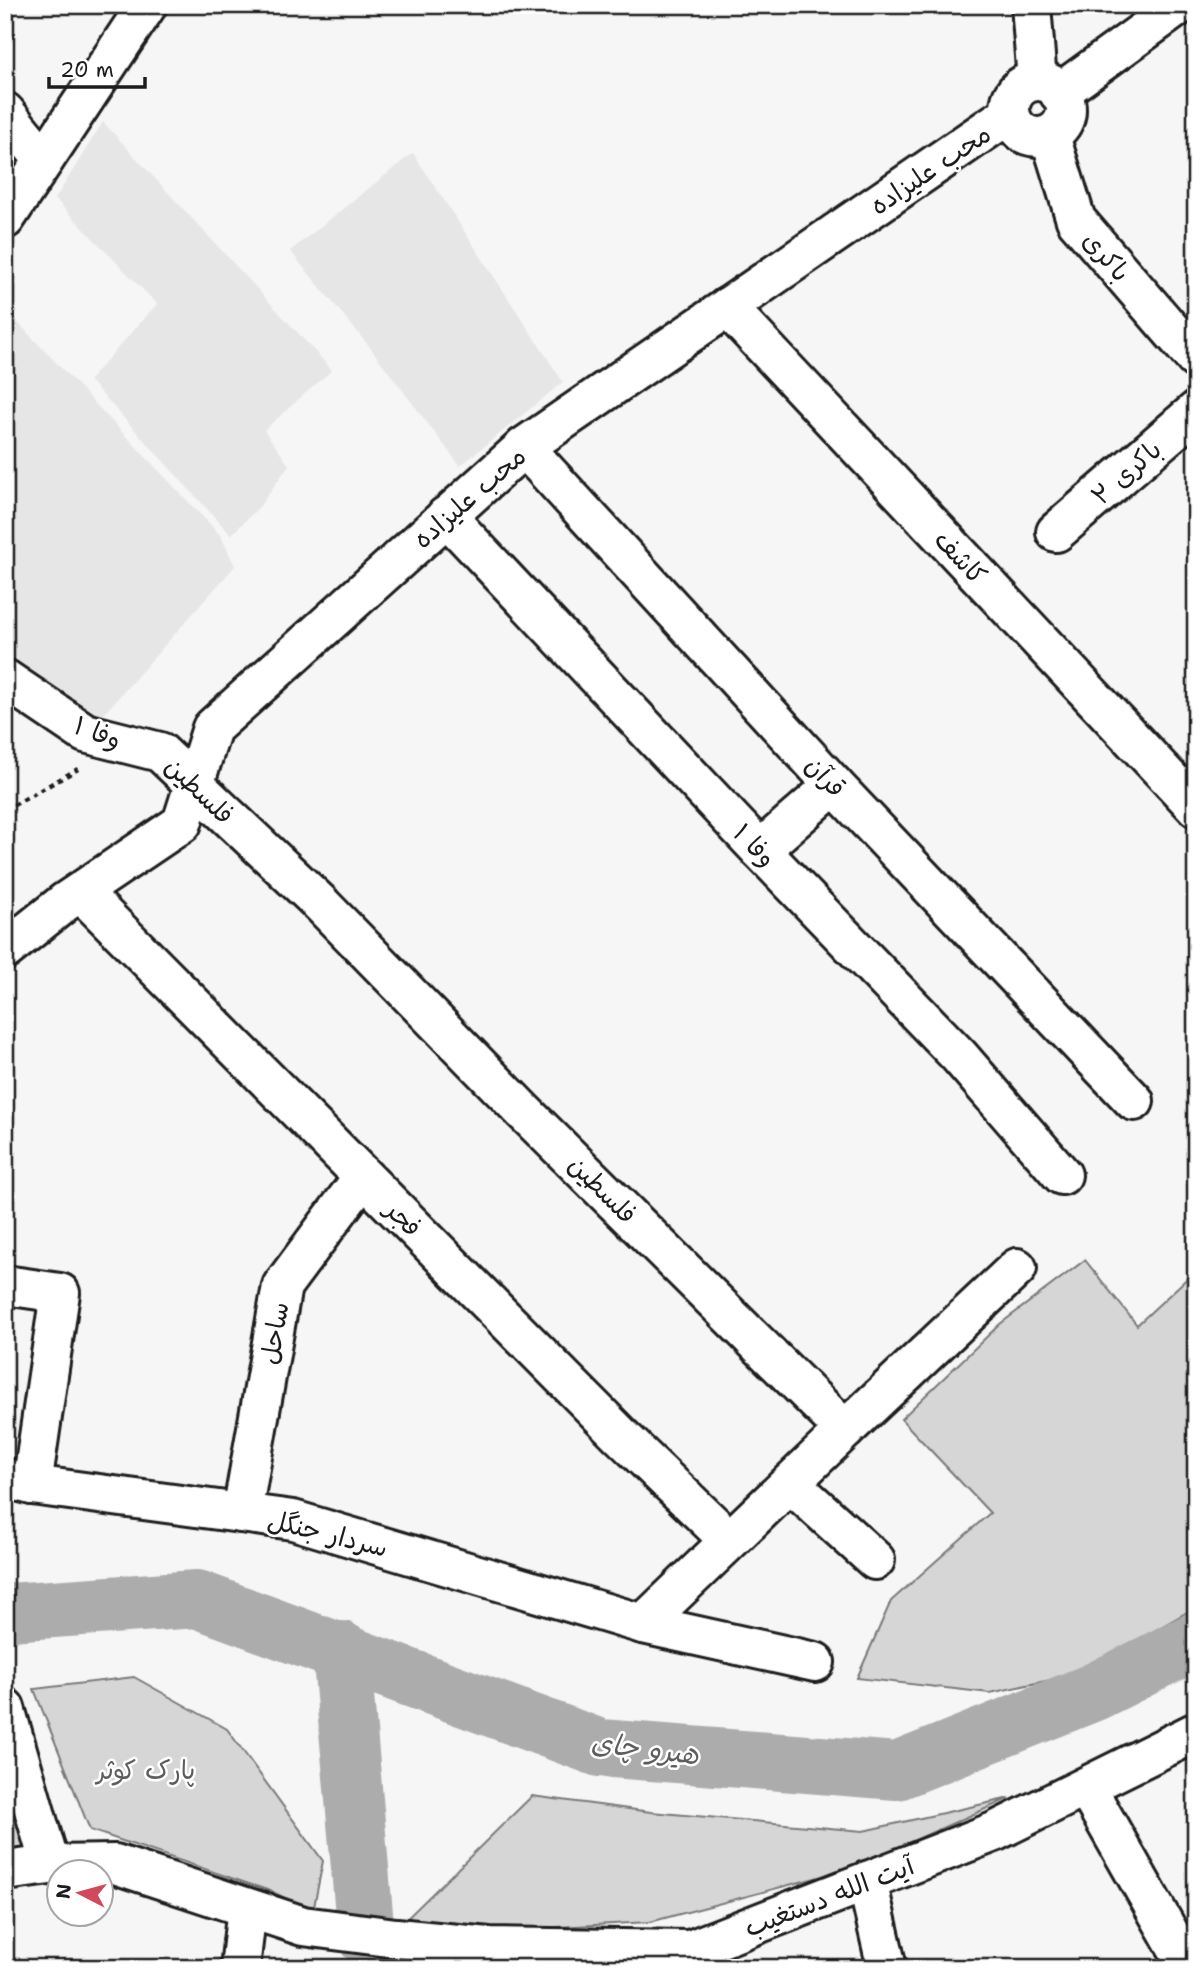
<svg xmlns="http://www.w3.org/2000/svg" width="1201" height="1973" viewBox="0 0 1201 1973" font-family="'Shantell Sans','Playpen Sans Arabic',sans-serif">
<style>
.built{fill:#e6e6e6}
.green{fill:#d6d6d6;stroke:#797979;stroke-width:2}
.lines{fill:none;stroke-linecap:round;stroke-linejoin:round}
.river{stroke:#acacac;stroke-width:58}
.minor-casing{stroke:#1c1c1c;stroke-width:44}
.major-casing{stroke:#1c1c1c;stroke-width:44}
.path{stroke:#1c1c1c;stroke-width:4.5;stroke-dasharray:5 5;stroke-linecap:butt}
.minor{stroke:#fff;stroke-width:38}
.major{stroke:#fff;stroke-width:38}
.labels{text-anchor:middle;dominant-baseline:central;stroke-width:5;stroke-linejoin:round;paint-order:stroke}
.street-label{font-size:26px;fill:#1c1c1c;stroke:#fff}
.park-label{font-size:26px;fill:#5d5d5d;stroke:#fff}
.water-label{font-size:28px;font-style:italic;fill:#5d5d5d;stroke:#fff}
</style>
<rect width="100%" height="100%" fill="#f6f6f6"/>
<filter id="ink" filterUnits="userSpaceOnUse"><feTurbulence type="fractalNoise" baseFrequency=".0143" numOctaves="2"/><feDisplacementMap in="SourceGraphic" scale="14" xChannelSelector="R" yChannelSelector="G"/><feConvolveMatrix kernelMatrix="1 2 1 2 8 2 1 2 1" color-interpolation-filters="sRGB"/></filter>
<g filter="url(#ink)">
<!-- built -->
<g class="built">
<path d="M103,122L332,370L264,430L289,465L260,506L231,535L89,380L157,304L55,199Z"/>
<path d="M413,153L563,382L460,466L369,346L290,251Z"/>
<path d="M5,309L221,536L235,566L94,725L5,667Z"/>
</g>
<!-- green -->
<g class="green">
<path d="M1085,1260L1137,1325L1196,1270V1607L1078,1674L990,1693L857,1678L891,1601L990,1513L901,1419L1000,1324Z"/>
<path d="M134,1677L227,1729L323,1861L313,1912L273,1892L90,1830L34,1689Z"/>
<path d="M5,1766L27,1847L5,1850Z"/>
<path d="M532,1796L651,1812L863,1831L1010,1798L849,1869L650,1922L389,1936Z"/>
</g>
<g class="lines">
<!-- river -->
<g class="river">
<path d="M9,1612L197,1599L600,1748L897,1771L1094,1692L1196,1641"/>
<path d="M341,1650L366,1937"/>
</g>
<defs>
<g id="minor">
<path d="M1059,93L1180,5"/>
<path d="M5,112L44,160"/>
<path d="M5,219L147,5"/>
<path d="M727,307L1196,807"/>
<path d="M524,447L834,785L1134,1101"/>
<path d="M446,516L760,850L959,1056L1062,1175"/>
<path d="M1056,532L1196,411"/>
<path d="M5,679L85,733L160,752L321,904L523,1111L845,1430L643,1624"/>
<path d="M760,850L834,785"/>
<path d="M81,892L621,1436L729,1540"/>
<path d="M5,950L65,902L182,823L212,728L524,447L1009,114"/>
<path d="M5,1285L60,1293L32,1485"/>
<path d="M845,1430L1017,1268"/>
<path d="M5,1478L32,1485L293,1520L643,1624L815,1662"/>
<path d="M790,1483L875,1560"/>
<path d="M242,1513L282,1286L363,1177"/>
<path d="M1086,1787L1189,1968"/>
<path d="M867,1881L887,1968"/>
</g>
<g id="major">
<path d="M1031,5L1037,81"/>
<circle cx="1038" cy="109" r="28"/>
<path d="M1050,136L1076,220L1196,359"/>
<path d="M5,1708L50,1865"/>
<path d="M5,1871L50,1865L115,1864L303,1926L396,1938L489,1947L690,1950L994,1832L1196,1732"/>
<path d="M240,1968L247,1908"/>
</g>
</defs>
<!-- minor casing -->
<use href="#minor" class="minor-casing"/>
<!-- major casing -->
<use href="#major" class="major-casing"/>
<!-- path -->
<path class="path" d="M5,810L78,769"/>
<!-- minor -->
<use href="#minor" class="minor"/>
<!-- major -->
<use href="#major" class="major"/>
</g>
</g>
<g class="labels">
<!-- street labels -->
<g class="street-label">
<text transform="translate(930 169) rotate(-34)">محب علیزاده</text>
<text transform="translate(1107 256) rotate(49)">باکری</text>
<text transform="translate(1126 472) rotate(-41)">باکری ۲</text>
<text transform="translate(469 497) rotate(-41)">محب علیزاده</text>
<text transform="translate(961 557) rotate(47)">کاشف</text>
<text transform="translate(98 732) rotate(21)">وفا ۱</text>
<text transform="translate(826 776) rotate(47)">قرآن</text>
<text transform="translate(200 790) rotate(44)">فلسطین</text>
<text transform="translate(755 845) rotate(46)">وفا ۱</text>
<text transform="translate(603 1189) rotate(45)">فلسطین</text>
<text transform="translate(404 1218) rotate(45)">فجر</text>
<text transform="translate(274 1333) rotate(-80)">ساحل</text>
<text transform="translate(328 1533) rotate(14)">سردار جنگل</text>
<text transform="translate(829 1896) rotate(-21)">آیت الله دستغیب</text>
</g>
<!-- park labels -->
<g class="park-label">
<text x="146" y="1769">پارک کوثر</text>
</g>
<!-- water labels -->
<g class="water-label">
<text transform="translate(645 1748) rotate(7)">هیرو چای</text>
</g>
</g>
<!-- margin -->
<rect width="1201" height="1973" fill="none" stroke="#fff" stroke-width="28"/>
<rect x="14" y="14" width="1173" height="1945" fill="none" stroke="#1c1c1c" stroke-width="2.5" filter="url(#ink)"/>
<!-- north arrow -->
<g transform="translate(80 1893) rotate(276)"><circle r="33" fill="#ffffff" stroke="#a4a4a4" stroke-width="2"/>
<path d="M0-5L12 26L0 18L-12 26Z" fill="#d1495b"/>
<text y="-10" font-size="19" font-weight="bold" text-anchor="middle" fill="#1c1c1c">N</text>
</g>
<!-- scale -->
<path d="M49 77v10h96v-10" fill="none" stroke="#1c1c1c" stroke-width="3.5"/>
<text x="60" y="77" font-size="21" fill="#1c1c1c" stroke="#ffffff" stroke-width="5" paint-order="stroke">20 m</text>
</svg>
